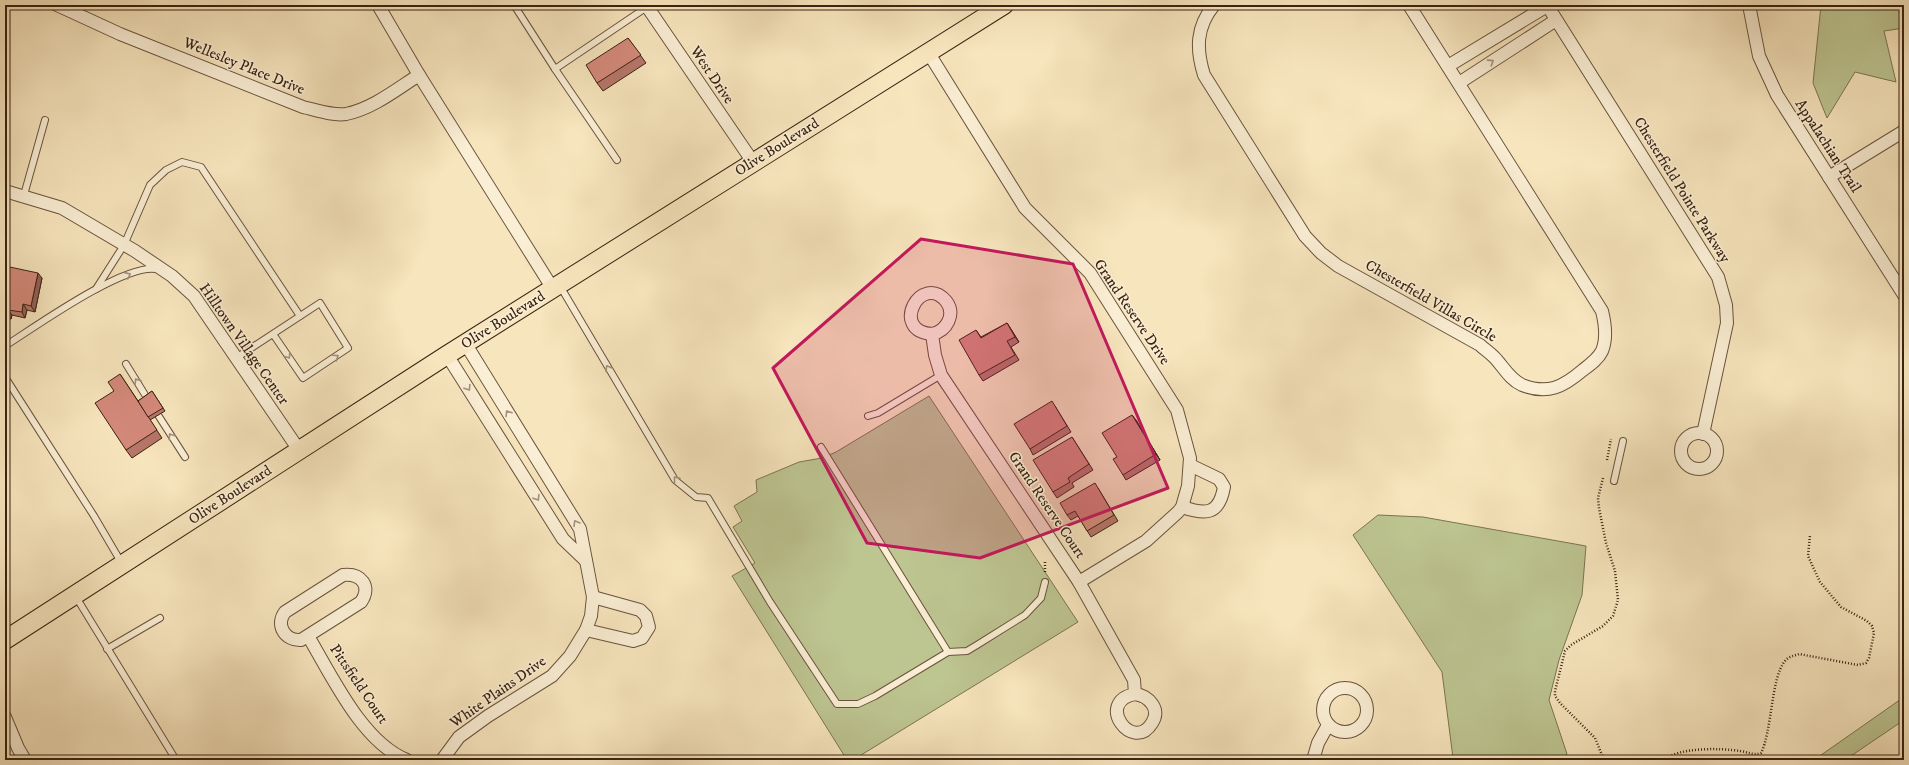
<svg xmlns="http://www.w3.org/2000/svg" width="1909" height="765" viewBox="0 0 1909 765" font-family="'IM FELL DW Pica',serif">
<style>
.green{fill:#bdc591;stroke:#7c7452}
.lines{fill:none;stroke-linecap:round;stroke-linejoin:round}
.service-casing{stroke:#69533d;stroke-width:8}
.minor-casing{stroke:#69533d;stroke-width:14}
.primary-casing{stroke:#3a2212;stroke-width:20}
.path{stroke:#3a2212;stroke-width:2.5;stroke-dasharray:1 2;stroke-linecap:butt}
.service{stroke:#faeed4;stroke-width:6}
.minor{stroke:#faeed4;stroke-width:12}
.primary{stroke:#f7e5bd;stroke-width:18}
.wall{fill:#b67669;stroke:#3a2212}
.shaded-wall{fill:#946055;stroke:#3a2212}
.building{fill:#d4897a;stroke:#3a2212}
.oneway{stroke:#a4927d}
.marked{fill:#c2185b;fill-opacity:0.2;stroke:#c2185b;stroke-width:3;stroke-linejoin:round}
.labels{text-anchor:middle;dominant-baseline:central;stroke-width:3;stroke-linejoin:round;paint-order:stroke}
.street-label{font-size:15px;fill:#3a2212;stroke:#faeed4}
</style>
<rect width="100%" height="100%" fill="#f7e5bd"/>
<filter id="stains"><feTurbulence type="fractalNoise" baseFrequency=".005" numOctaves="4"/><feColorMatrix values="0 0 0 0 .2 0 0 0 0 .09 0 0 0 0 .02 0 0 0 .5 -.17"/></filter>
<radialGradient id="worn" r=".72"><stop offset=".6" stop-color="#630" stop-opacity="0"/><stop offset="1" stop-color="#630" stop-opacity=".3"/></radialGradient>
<!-- green -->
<g class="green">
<path d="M1821,5H1904V28L1884,31L1896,82L1855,72L1827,118L1813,83Z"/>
<path d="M929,396L1078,622L853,760H847L732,576L755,563L733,527L742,521L734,506L757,492L756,480L799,462L822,458L836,452Z"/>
<path d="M1378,515L1423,517L1586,546L1582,595L1559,660L1549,700L1567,754L1559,760H1457L1453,758L1442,672L1353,535Z"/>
<path d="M1904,697V720L1845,760H1814Z"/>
</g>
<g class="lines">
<defs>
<g id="service">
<path d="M514,5L555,69L617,160"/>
<path d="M555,69L647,7"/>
<path d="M24,195L45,120"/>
<path d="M560,286L675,480L696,497L708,498L770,602L837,704H858L875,696L948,652L967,651L977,645L1025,615L1041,598L1045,582"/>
<path d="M96,289L124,245L150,185L166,170L182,162L201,167L300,316"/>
<path d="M5,346C35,327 123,264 156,269"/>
<path d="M236,358L320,303L348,348L303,378L273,334"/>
<path d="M126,364L147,398"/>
<path d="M5,377L94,516L121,562"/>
<path d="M158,415L185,457"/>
<path d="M868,416L878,413L941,375"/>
<path d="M821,447L948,652"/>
<path d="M1614,481L1623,441"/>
<path d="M76,597L176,760"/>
<path d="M107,649L160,618"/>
</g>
<g id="minor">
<path d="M57,5L120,34L303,107C316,110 333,116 346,114C372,109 397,89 419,75"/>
<path d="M378,5L419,75L553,289"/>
<path d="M646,5L753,162"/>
<path d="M1214,5C1196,27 1196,49 1204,75L1305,236L1321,253L1338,266L1480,345C1484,349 1489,352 1494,357C1503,366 1509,379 1522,385C1548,395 1563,387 1583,370C1591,364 1598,359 1602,351C1607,339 1605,323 1602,311L1409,5"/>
<path d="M1547,5L1718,277L1726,305L1727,323L1703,434"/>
<path d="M1749,5L1759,56L1777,95L1904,295"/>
<path d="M928,52L1025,208L1090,273L1177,410L1190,458L1188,486L1182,507L1178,512L1146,541L1079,582"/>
<path d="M1448,66L1547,6"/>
<path d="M1459,83L1556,20"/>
<path d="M1829,177L1904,131"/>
<path d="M5,191L62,208L135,251L172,276L194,296L299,450"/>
<path d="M932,334C889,331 921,272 946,301C956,314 947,331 932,334L935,355L941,375L1079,582L1134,680L1135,694C1149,696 1161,709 1152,723C1133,754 1094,702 1135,694"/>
<path d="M447,355L563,539L586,561"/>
<circle cx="1699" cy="451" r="18"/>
<path d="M1182,507C1206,515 1219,515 1224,487L1219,479L1190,465"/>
<path d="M343,575C361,573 372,586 361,602L301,640C285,641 275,625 285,612Z"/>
<path d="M586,630L633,641L642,638L649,627L646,616L640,610L593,597"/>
<path d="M308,636C332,676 362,742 407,760"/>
<circle cx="1345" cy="710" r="22"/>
<path d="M5,717L18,748L25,760"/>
<path d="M442,760L459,737L488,716L552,676L570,656L586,630L591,616L593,597L580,529L465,343"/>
<path d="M1313,760L1318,743L1328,725"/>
</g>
<path id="primary" d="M5,640L447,355L1004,5"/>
</defs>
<!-- service casing -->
<use href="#service" class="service-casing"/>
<!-- minor casing -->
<use href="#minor" class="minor-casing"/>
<!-- primary casing -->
<use href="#primary" class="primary-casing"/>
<!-- path -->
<g class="path">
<path d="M1607,460L1611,439"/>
<path d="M1603,478L1598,498L1599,508L1606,543L1615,571L1618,600L1613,616L1603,626L1571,645L1565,651L1555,691V696L1560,703L1595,738L1604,760"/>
<path d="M1045,562V573"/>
<path d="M1664,760C1679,747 1721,748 1740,751C1748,752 1754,756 1761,753C1772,732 1771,677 1785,661C1789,656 1794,656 1799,654L1858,665L1866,663L1869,658L1874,633L1872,626L1867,621L1841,607L1820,582L1808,556L1810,535"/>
</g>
<!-- service -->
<use href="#service" class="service"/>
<!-- minor -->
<use href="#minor" class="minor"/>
<!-- primary -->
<use href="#primary" class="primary"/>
</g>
<!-- wall -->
<g class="wall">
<path d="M628,38L646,63L603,91L597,83Z"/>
<path d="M5,266L42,278L35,312L27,310L25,318L12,315L11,319L5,318Z"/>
<path d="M1007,323L1019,342L1011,347L1019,360L983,381L979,375L976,330L981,337Z"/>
<path d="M120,374L138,401L152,391L165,411L150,420L162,438L132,458L126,450L114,391Z"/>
<path d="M1055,406L1071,432L1033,455L1030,449Z"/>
<path d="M1136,420L1160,460L1126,480L1123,475L1117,457Z"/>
<path d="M1072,437L1093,470L1072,483L1074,487L1057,498L1053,492Z"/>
<path d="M1098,488L1118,521L1091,537L1078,516L1071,520L1067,515Z"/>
</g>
<!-- shaded-wall -->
<g class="shaded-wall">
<path d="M38,273L42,278L35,312L31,306Z"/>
<path d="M23,304L27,310L25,318L22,312Z"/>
<path d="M8,310L12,315L11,319L8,314Z"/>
<path d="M1007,323L1011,329L1019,342L1015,337Z"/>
<path d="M1132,415L1136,420L1160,460L1156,454Z"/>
</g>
<!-- building -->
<g class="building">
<path d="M628,38L641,55L597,83L586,65Z"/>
<path d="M5,266L38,273L31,306L23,304L22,312L8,310V314H5Z"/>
<path d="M1007,323L1015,337L1007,341L1015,355L979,375L959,340L976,330L981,338Z"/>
<path d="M120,374L157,430L126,450L95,403L114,391L108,382Z"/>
<path d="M152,391L163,408L148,417L138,401Z"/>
<path d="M1052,401L1067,426L1030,449L1014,424Z"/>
<path d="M1132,415L1156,454L1123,475L1113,459L1117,457L1102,433Z"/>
<path d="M1072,437L1089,464L1068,478L1070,482L1053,492L1033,460Z"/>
<path d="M1095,483L1114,515L1087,531L1075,511L1067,515L1060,503Z"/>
</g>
<!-- one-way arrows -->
<defs><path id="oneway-chevron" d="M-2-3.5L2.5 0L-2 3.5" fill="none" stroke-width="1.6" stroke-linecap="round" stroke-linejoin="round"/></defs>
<g class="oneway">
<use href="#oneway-chevron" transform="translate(1491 62) rotate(-33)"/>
<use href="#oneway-chevron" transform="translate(128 275) rotate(-24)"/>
<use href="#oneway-chevron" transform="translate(288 356) rotate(56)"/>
<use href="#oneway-chevron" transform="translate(336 357) rotate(-34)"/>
<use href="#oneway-chevron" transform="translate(608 368) rotate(-120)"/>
<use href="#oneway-chevron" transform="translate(137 381) rotate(-122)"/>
<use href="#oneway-chevron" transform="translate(468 388) rotate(58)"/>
<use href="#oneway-chevron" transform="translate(508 413) rotate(-122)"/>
<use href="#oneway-chevron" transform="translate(171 436) rotate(-123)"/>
<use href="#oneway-chevron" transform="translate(676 479) rotate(-130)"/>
<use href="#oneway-chevron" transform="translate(537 498) rotate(58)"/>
<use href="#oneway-chevron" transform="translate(576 523) rotate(-121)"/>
</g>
<!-- marked area -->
<path class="marked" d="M921,239L1073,264L1168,488L980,558L867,543L773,368Z"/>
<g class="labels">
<!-- street labels -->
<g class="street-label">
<text transform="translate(244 66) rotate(22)">Wellesley Place Drive</text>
<text transform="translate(712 75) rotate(56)">West Drive</text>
<text transform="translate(1828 146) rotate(57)">Appalachian Trail</text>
<text transform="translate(777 147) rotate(-32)">Olive Boulevard</text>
<text transform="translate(1682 190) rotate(58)">Chesterfield Pointe Parkway</text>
<text transform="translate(1431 301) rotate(30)">Chesterfield Villas Circle</text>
<text transform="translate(1132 312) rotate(56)">Grand Reserve Drive</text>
<text transform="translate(503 320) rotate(-32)">Olive Boulevard</text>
<text transform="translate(244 344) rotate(55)">Hilltown Village Center</text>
<text transform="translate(230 495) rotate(-33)">Olive Boulevard</text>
<text transform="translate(1047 505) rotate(56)">Grand Reserve Court</text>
<text transform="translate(359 684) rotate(56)">Pittsfield Court</text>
<text transform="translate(498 692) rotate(-35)">White Plains Drive</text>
</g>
</g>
<!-- margin -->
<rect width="1909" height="765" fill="none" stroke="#f7e5bd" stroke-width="20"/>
<rect x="6" y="6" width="1897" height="753" fill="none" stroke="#3a2212" stroke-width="2"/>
<rect x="10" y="10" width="1889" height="745" fill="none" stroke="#3a2212"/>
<rect width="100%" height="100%" filter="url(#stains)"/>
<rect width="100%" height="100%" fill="url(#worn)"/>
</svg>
